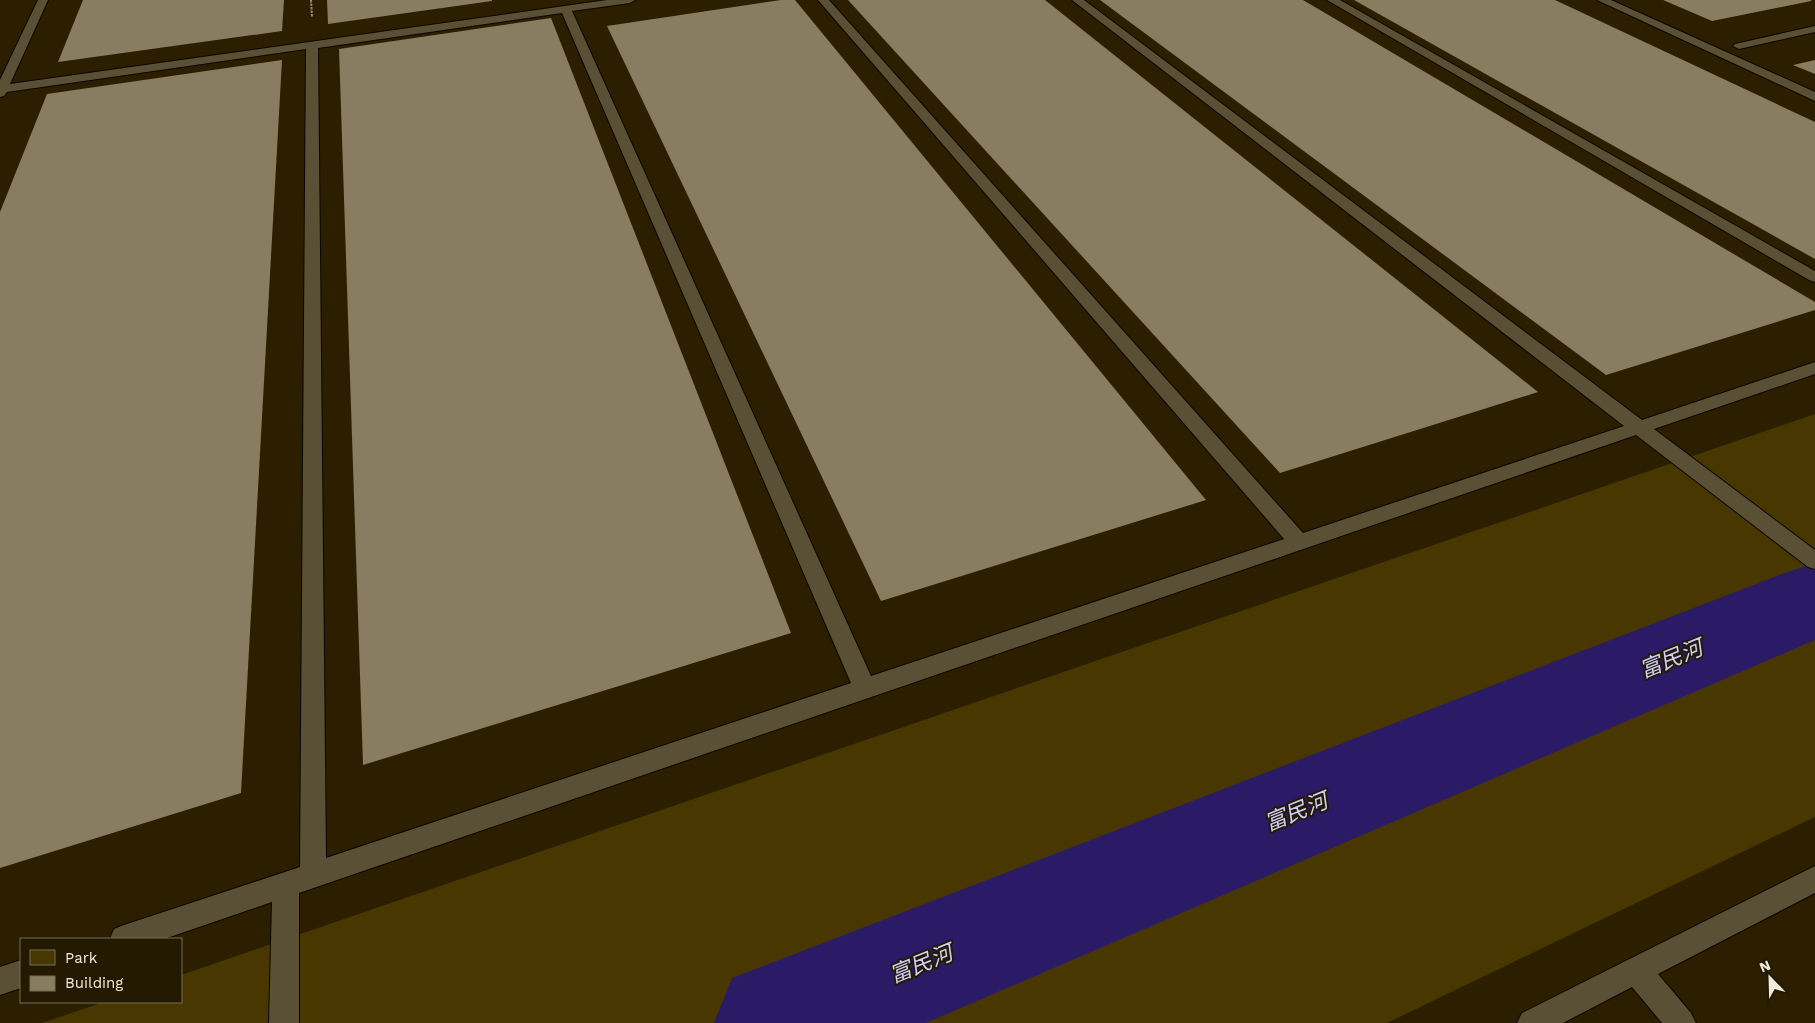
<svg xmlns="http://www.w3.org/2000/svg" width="1815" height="1023" viewBox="0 0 1815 1023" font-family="'Work Sans','Noto Sans SC',sans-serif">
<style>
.built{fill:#2b1f00;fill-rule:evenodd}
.green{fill:#483800}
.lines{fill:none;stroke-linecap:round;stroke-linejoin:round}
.river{fill:#2b1b67;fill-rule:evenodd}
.building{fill:#887d60}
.service-casing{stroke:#0d0500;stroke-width:2}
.path{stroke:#928b76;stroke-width:2;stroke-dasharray:2.5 1;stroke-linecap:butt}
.service{fill:#5a5035;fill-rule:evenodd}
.labels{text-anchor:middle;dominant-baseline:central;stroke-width:4;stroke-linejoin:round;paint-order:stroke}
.near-water-label{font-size:22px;font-style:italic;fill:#cecefb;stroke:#231a01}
</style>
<rect width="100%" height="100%" fill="#231a01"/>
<!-- built -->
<path class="built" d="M0,0H1815V1023H0ZM21,939H181V1002H21Z"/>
<!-- green -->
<path class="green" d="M1815,414V817L1387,1023H42L104,1002H181V975Z"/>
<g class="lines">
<!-- river -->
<path class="river" d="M1815,563V640L926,1023H714L732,978L1782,574Z"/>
</g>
<!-- building -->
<g class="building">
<path d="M83,0H284L282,31L58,62Z"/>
<path d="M327,0H492V1L328,24Z"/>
<path d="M781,0H795L1206,500L881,601L607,26Z"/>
<path d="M848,0H1045L1538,392L1280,473Z"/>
<path d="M1100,0H1303L1815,302V310L1606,375Z"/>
<path d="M1354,0H1555L1815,122V259Z"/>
<path d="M1663,0H1811V1L1712,21Z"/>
<path d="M551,18L791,633L363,765L339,49Z"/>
<path d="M282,60L241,793L0,868V212L47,94Z"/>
<path d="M1815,60V74L1793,65Z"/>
</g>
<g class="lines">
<defs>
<g id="service">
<path d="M38,0H48L10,84L607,0H635L630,3L572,11L871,676L1284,539L818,0H829L1303,533L1624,426L1072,0H1084L1642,420L1815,362V374L1654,429L1815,550V569L1808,567L1636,435L299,893V1023H269L272,902L164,939H110L114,929L124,925L300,867L306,49L7,92L4,96L0,97V80ZM562,13L851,683L326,858L318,48Z"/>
<path d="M1327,0H1340L1815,271V282L1809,280Z"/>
<path d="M1597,0H1611L1815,92V101Z"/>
<path d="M1815,26V32L1739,49L1733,46L1735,44Z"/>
<path d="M1815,866V893L1658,974L1691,1013L1696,1023H1662L1632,987L1563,1023H1517L1522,1013Z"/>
<path d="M21,960V988L0,995V967Z"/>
</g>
</defs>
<!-- service casing -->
<use href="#service" class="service-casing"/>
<!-- path -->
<path class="path" d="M311,0L312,17"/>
<!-- service -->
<use href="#service" class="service"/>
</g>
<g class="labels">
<!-- near-water labels -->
<g class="near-water-label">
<text transform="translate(1671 659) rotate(-22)">富民河</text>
<text transform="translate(1296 812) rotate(-22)">富民河</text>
<text transform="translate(921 964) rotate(-22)">富民河</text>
</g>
</g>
<!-- legend -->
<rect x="20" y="938" width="162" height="65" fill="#231a01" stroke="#756e58"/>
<rect x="30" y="950" width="25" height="15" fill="#483800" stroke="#756e58"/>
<text x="65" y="963" font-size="15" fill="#f1ebdb">Park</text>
<rect x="30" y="976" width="25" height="15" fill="#887d60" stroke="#756e58"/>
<text x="65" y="988" font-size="15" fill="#f1ebdb">Building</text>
<!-- north arrow -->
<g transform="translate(1770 978) rotate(337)" stroke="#231a01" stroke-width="4" paint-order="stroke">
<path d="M0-4L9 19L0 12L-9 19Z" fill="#f1ebdb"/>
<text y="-8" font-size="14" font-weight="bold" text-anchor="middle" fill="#f1ebdb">N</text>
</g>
</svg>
